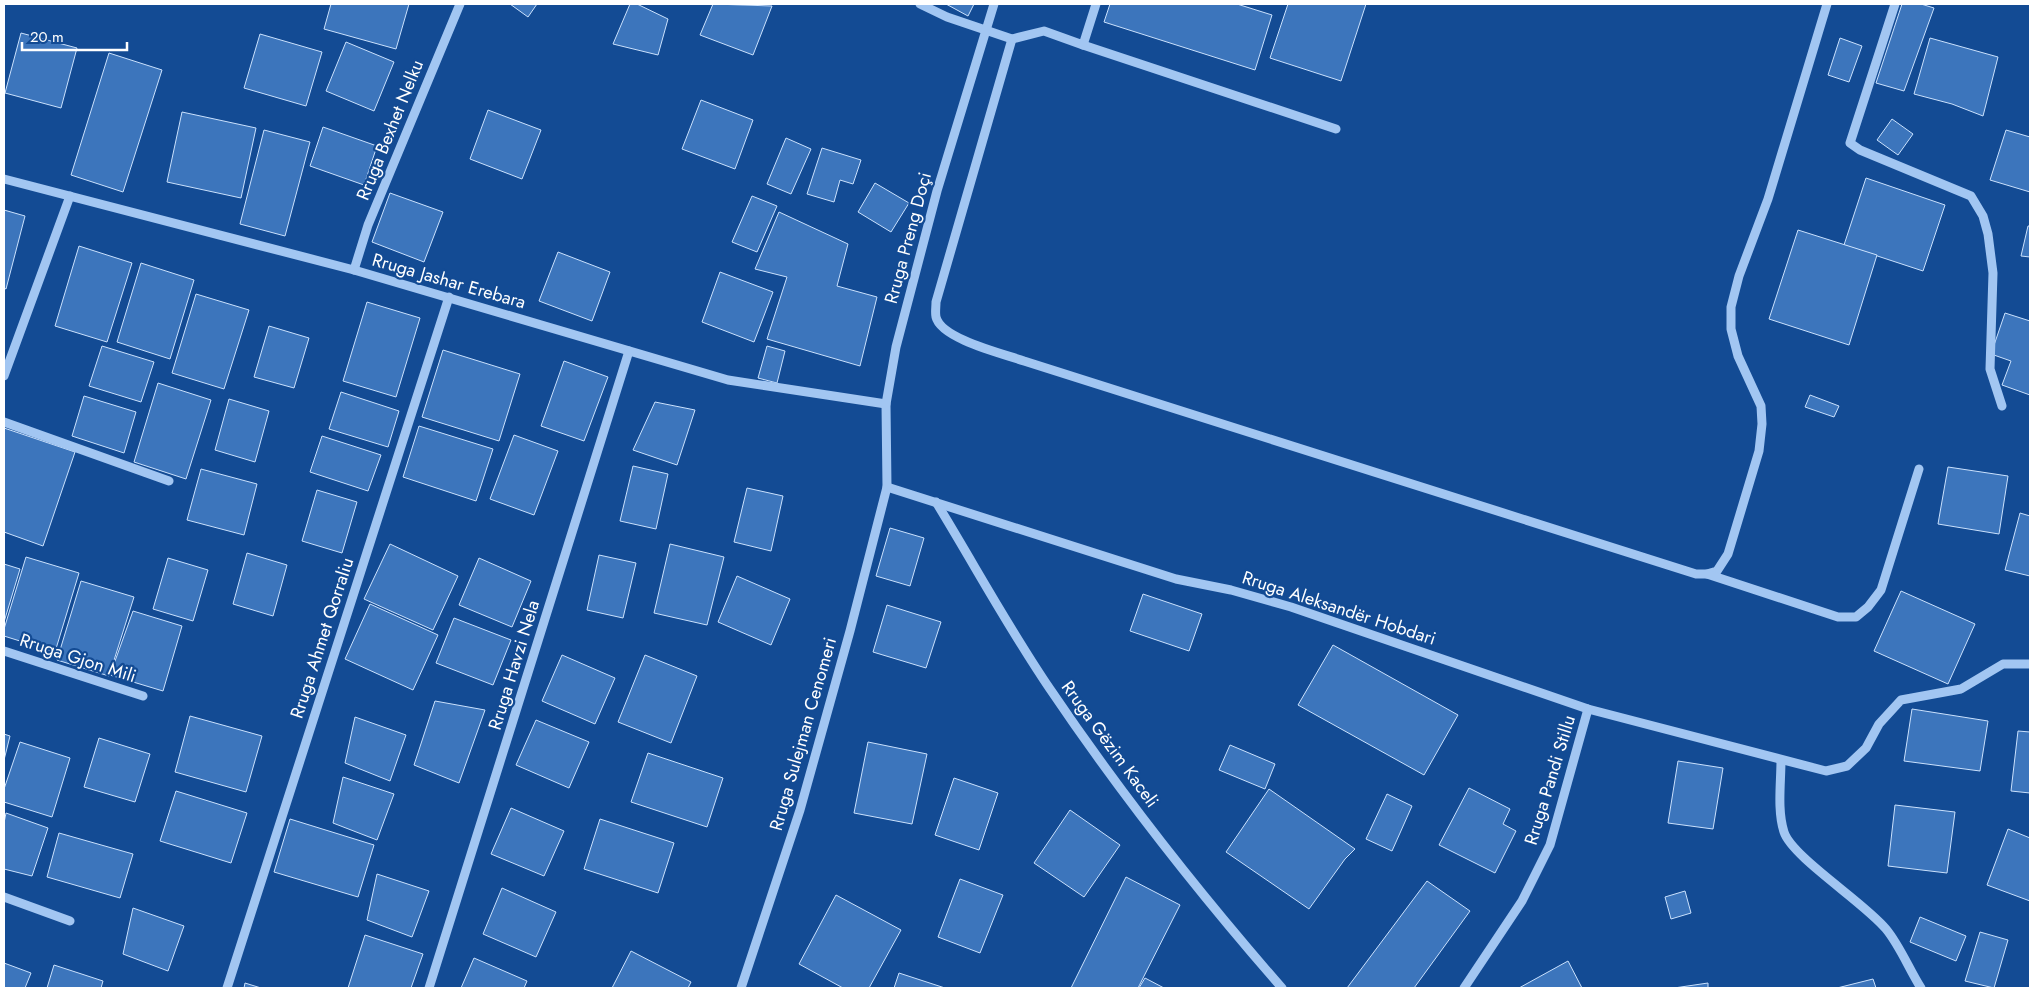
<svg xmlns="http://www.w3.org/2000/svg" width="2034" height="992" viewBox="0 0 2034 992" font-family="Jost,sans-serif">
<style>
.building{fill:#3c75bc;stroke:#cae1fd}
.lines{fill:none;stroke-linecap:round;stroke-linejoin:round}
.minor{stroke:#a2c6f2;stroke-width:9}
.labels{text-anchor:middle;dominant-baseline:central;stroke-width:4.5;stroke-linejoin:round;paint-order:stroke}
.street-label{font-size:18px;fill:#fff;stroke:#134b94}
</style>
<rect width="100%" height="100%" fill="#134b94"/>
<!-- building -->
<g class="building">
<path d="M331,4H409L396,49L324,29Z"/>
<path d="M510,4H537L528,17Z"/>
<path d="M630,4H637L668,19L658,55L613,44Z"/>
<path d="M713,4L772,6L753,55L700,35Z"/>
<path d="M946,4H974L968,16Z"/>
<path d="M1110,4H1237L1272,15L1255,70L1104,22Z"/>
<path d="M1288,4H1366L1341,81L1270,58Z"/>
<path d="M1902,4H1921L1934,8L1904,91L1876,83Z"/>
<path d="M21,33L77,48L61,108L5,93Z"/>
<path d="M260,34L322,52L306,106L244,88Z"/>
<path d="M1840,38L1862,46L1849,82L1828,75Z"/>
<path d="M1930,38L1998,57L1983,116L1952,104L1914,94Z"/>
<path d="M346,42L394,62L374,111L326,91Z"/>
<path d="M109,53L162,70L123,192L71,175Z"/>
<path d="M701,100L753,120L735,169L682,149Z"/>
<path d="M488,110L541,130L522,179L470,159Z"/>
<path d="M182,112L256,128L241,198L167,182Z"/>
<path d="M1892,119L1913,134L1898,155L1877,140Z"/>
<path d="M323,127L377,146L364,185L310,166Z"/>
<path d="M264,130L310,142L285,236L240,224Z"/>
<path d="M2006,130L2030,137V192L1990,180Z"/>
<path d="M786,138L811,149L791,194L767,184Z"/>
<path d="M822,148L861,160L853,184L840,180L834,202L807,194Z"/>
<path d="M1866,178L1945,205L1923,271L1844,245Z"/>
<path d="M875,183L909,203L891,232L858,212Z"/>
<path d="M390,193L443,212L424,262L372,242Z"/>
<path d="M752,196L777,206L757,252L732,242Z"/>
<path d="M4,210L25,216L6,289L4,288Z"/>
<path d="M779,212L848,244L837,286L877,297L860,366L767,339L787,277L755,269Z"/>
<path d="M2028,226H2030V257L2021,256Z"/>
<path d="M1798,230L1877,255L1849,345L1769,319Z"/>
<path d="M79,246L132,263L107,342L55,326Z"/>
<path d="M558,252L610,272L592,321L539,301Z"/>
<path d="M141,263L194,280L170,359L117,342Z"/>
<path d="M720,272L773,292L754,342L702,322Z"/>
<path d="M196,294L249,310L224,389L172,373Z"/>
<path d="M367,302L420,318L396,397L343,381Z"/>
<path d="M2005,313L2030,321V395L2002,385L2011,361L1991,354Z"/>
<path d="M269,326L309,338L294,388L254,377Z"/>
<path d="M102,346L154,362L141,402L89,386Z"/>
<path d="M767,346L785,351L777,383L758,378Z"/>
<path d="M443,350L520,374L499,441L422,417Z"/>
<path d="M564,361L608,377L584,441L541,426Z"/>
<path d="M158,383L211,400L186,479L134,462Z"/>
<path d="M341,392L399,411L388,447L329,429Z"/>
<path d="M1810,395L1839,406L1834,417L1805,407Z"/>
<path d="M84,396L136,412L124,453L72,436Z"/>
<path d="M229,399L269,411L255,462L215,450Z"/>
<path d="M655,402L695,410L677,465L633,450Z"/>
<path d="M419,426L493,449L476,501L403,477Z"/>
<path d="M4,428L75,452L43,546L4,532Z"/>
<path d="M514,435L558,451L534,515L490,499Z"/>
<path d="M322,436L381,455L368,491L310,472Z"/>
<path d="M633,466L668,474L656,529L620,521Z"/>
<path d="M1948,467L2008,476L1999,534L1938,524Z"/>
<path d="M201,469L257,484L244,535L187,520Z"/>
<path d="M747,488L783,496L771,551L734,542Z"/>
<path d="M317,490L357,502L342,553L302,541Z"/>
<path d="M2020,513L2030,516V576L2005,570Z"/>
<path d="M890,528L924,538L910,586L876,576Z"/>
<path d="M390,544L458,576L433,630L364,599Z"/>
<path d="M670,544L724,557L707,625L654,613Z"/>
<path d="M247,553L287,565L273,616L233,604Z"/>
<path d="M599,555L636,563L623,618L587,610Z"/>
<path d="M26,557L79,573L55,652L4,636V629Z"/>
<path d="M168,558L208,570L193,621L153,609Z"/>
<path d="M479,558L531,581L512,627L459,605Z"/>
<path d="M4,564L20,569L4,622Z"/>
<path d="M737,576L790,599L771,645L718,622Z"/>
<path d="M81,581L134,597L109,676L57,660Z"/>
<path d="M1901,591L1975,624L1948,684L1874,651Z"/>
<path d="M1143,594L1202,614L1189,651L1130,631Z"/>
<path d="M370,604L438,635L413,690L345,659Z"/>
<path d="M887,605L941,622L926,668L873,652Z"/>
<path d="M133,611L182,626L163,691L110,675Z"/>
<path d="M454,618L511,640L493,685L436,663Z"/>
<path d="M1333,645L1458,715L1424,775L1298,705Z"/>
<path d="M562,655L615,678L595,724L542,701Z"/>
<path d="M645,655L697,676L671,743L618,722Z"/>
<path d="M435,701L485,710L459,783L414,765Z"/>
<path d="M1912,709L1988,721L1980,771L1904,761Z"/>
<path d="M190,716L262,736L246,792L175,772Z"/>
<path d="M355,717L406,735L390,781L345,763Z"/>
<path d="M536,720L589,742L569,788L516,765Z"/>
<path d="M2018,731L2030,732V793L2011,791Z"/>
<path d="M4,734L10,736L4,760Z"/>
<path d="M99,738L150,754L135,802L84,787Z"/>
<path d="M20,742L70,758L52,817L4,802V789Z"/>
<path d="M868,742L927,754L912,824L854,813Z"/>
<path d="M1230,745L1275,764L1265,789L1219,770Z"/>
<path d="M648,753L723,778L707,827L631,802Z"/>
<path d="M1678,761L1723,768L1713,829L1668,823Z"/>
<path d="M343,777L394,794L377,840L333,823Z"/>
<path d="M954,778L998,793L979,850L935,835Z"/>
<path d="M1469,788L1510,809L1503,824L1516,831L1495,873L1439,845Z"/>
<path d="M1269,789L1355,849L1345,859L1309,909L1226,852Z"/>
<path d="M176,791L247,813L231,863L160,841Z"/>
<path d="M1387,794L1412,806L1392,851L1366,839Z"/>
<path d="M1895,805L1955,812L1947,873L1888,866Z"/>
<path d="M511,808L564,831L544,876L491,854Z"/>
<path d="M1070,810L1120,845L1084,897L1034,863Z"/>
<path d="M6,813L48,828L32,876L4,869V823Z"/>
<path d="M290,819L374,845L358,897L274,872Z"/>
<path d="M600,819L674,843L658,893L584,869Z"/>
<path d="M2008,829L2030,838V901L1987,885Z"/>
<path d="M59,833L133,854L120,898L47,877Z"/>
<path d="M377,874L429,891L412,937L367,920Z"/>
<path d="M1126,877L1180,905L1138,988H1071Z"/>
<path d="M960,879L1003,895L980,953L938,937Z"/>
<path d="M1427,881L1470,911L1414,988H1347Z"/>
<path d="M502,888L556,912L536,957L483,934Z"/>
<path d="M1685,891L1691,913L1671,919L1665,897Z"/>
<path d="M836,895L901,930L869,988H843L799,964Z"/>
<path d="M133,908L184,926L168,971L123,954Z"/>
<path d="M1920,917L1966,936L1956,961L1910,942Z"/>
<path d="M1980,932L2008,940L1994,988L1965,981Z"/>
<path d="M365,935L423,954L411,988H348Z"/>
<path d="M631,951L691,982L688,988H612Z"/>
<path d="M474,958L527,981L524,988H461Z"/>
<path d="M1568,961L1582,988H1519Z"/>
<path d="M4,963L31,973L25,988H4Z"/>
<path d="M54,965L103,981L101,988H47Z"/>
<path d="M899,973L945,988H894Z"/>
<path d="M1145,978L1164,988H1139Z"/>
<path d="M1873,979L1876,988H1837Z"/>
<path d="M245,983L261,988H244Z"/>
<path d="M1708,983V988H1674Z"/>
</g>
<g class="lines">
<!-- minor -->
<g class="minor">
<path d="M920,4L947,17L1012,39L1044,31L1083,45L1096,4"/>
<path d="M1895,4L1850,143L1860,150L1971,196L1983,216L1988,234L1993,273L1990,369L2002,406"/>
<path d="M1012,39L936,302C936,307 935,313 936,317C941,339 1004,354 1024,361L1696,574H1707L1717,571L1728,554L1759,451L1762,424L1761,406L1738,356L1731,329V307L1739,276L1768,199L1827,4"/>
<path d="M1083,45L1336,129"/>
<path d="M4,179L354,270L728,380L886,404"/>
<path d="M354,270L368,225L460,4"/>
<path d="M4,376L70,196"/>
<path d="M4,422L169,481"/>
<path d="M887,487L1176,579L1231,590L1291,607L1588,709L1826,771L1847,766L1866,748L1879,724L1901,700L1961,689L2003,664H2030"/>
<path d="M936,502C974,564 1009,629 1050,689C1121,794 1199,893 1282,988"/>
<path d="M1707,574L1838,617H1856L1868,607L1881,590L1919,469"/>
<path d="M4,651L143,696"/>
<path d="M1781,760C1781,783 1777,810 1784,832C1792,857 1865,903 1886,929C1900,946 1909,969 1921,988"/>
<path d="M4,897L70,921"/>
<path d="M227,988L449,297"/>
<path d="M429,988L629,351"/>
<path d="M741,988L800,810L850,631L887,487L886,404L896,347L937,191L994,4"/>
<path d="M1464,988L1522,901L1550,845L1588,709"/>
</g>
</g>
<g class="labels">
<!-- street labels -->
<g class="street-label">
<text transform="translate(390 130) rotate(-68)">Rruga Bexhet Nelku</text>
<text transform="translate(908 238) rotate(-75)">Rruga Preng Doçi</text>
<text transform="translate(449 281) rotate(16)">Rruga Jashar Erebara</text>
<text transform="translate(1339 608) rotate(18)">Rruga Aleksandër Hobdari</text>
<text transform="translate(322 638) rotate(-72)">Rruga Ahmet Qorraliu</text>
<text transform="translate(78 658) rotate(18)">Rruga Gjon Mili</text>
<text transform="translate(514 665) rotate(-73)">Rruga Havzi Nela</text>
<text transform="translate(803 734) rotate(-74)">Rruga Sulejman Cenomeri</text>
<text transform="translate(1110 744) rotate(54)">Rruga Gëzim Kaceli</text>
<text transform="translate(1550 780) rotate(-73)">Rruga Pandi Stillu</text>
</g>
</g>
<!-- border -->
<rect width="2034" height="992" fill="none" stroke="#ffffff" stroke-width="10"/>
<!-- scale -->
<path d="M22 42v8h105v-8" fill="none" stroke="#ffffff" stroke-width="2.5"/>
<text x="30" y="42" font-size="15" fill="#ffffff" stroke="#134b94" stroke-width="4" paint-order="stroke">20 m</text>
</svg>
